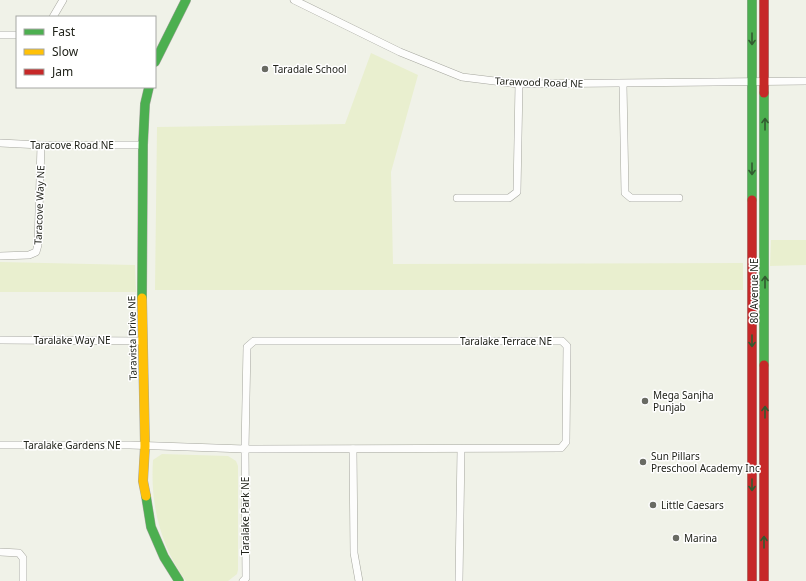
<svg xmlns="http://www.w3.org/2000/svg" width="806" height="581" viewBox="0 0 806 581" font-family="'Noto Sans',sans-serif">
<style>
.green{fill:#e9efcf}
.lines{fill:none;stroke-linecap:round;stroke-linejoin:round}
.street-casing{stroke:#a5a69e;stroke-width:8}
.fast-casing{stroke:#a5a69e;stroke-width:10}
.slow-casing{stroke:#a5a69e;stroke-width:10}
.jam-casing{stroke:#a5a69e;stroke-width:10}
.street{stroke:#fdfdfc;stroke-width:7}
.fast{stroke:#4caf50;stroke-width:9}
.slow{stroke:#ffc107;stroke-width:9}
.jam{stroke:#c62828;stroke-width:9}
.oneway{stroke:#325b30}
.poi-dot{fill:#696b63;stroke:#fff;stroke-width:1.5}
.labels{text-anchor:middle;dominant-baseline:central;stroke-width:3;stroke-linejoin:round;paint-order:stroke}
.poi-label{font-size:10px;fill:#21231b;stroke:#fff;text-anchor:start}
.street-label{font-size:10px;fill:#21231b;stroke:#fff}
</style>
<rect width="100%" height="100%" fill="#f0f2e8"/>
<!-- green -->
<g class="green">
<path d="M371,53L418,75L391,172L393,264L743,263V290H155L157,127L345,124Z"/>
<path d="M771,240H806V265L770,266Z"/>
<path d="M0,262L135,265L136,292H0Z"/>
<path d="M162,454L228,456L236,461L238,466V570L237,574L228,581H186C160,546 150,503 153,460Z"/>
</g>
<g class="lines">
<defs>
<g id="street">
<path d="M294,0L400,52L462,77L519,84L806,81"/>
<path d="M53,17L63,0"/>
<path d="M0,35H17"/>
<path d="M623,84L625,193L631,198H679"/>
<path d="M0,143L41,145H143"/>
<path d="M457,198H509L517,192L519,84"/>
<path d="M0,256L29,255L36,252L38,245L41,145"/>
<path d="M0,340L143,341"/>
<path d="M0,445H130L245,449L561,448L566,442L567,346L562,341H254L247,347L245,449L246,578L243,581"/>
<path d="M353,449L354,553L359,581"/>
<path d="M0,552L19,553L23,558V581"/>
<path d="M459,581L461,449"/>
</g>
<g id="fast">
<path d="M752,0V200"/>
<path d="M155,62L186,0"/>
<path d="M764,93V365"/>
<path d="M142,298L143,145L145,104L149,87"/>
<path d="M146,496L151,527L164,557L179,581"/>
</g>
<path id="slow" d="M142,298L145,446L143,481L146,496"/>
<g id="jam">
<path d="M764,0V93"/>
<path d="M752,200V581"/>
<path d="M764,365V581"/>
</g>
</defs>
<!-- street casing -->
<use href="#street" class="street-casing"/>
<!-- fast casing -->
<use href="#fast" class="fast-casing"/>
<!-- slow casing -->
<use href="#slow" class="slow-casing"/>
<!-- jam casing -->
<use href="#jam" class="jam-casing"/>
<!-- street -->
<use href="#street" class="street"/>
<!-- fast -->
<use href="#fast" class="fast"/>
<!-- slow -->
<use href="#slow" class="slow"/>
<!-- jam -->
<use href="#jam" class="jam"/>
</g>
<!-- one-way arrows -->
<defs><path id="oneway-shaft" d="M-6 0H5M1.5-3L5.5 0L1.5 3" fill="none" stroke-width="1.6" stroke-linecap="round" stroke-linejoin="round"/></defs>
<g class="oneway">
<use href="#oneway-shaft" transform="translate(752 39) rotate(90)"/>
<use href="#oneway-shaft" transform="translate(765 124) rotate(-90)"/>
<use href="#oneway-shaft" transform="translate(752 169) rotate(90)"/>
<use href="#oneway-shaft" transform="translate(765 282) rotate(-90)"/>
<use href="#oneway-shaft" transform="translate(752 341) rotate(90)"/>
<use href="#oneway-shaft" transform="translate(765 412) rotate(-90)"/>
<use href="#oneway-shaft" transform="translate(752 485) rotate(90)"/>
<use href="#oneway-shaft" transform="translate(764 542) rotate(-90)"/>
</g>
<!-- markers -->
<g class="poi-dot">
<circle cx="265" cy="69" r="4"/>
<circle cx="645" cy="401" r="4"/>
<circle cx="643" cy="462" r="4"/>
<circle cx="653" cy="505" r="4"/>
<circle cx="676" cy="538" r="4"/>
</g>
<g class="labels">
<!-- poi labels -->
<g class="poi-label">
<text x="273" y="69">Taradale School</text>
<text x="653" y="395">Mega Sanjha<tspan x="653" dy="12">Punjab</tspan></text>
<text x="651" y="456">Sun Pillars<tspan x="651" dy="12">Preschool Academy Inc</tspan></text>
<text x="661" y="505">Little Caesars</text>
<text x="684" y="538">Marina</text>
</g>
<!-- street labels -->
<g class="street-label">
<text transform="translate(539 82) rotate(2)">Tarawood Road NE</text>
<text x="72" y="145">Taracove Road NE</text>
<text transform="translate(39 205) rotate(-88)">Taracove Way NE</text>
<text transform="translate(754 291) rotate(-90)">80 Avenue NE</text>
<text transform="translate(132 338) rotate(-91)">Taravista Drive NE</text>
<text x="72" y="340">Taralake Way NE</text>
<text x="506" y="341">Taralake Terrace NE</text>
<text x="72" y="445">Taralake Gardens NE</text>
<text transform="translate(245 516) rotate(-90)">Taralake Park NE</text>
</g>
</g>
<!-- legend -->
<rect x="16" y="16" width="140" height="72" fill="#ffffff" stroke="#a6a7a4"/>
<rect x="24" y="29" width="20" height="6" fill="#4caf50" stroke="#a6a7a4"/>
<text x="52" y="36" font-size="12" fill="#21231b">Fast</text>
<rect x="24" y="49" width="20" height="6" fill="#ffc107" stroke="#a6a7a4"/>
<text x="52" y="56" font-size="12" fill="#21231b">Slow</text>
<rect x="24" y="69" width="20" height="6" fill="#c62828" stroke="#a6a7a4"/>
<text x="52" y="76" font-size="12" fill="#21231b">Jam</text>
</svg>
